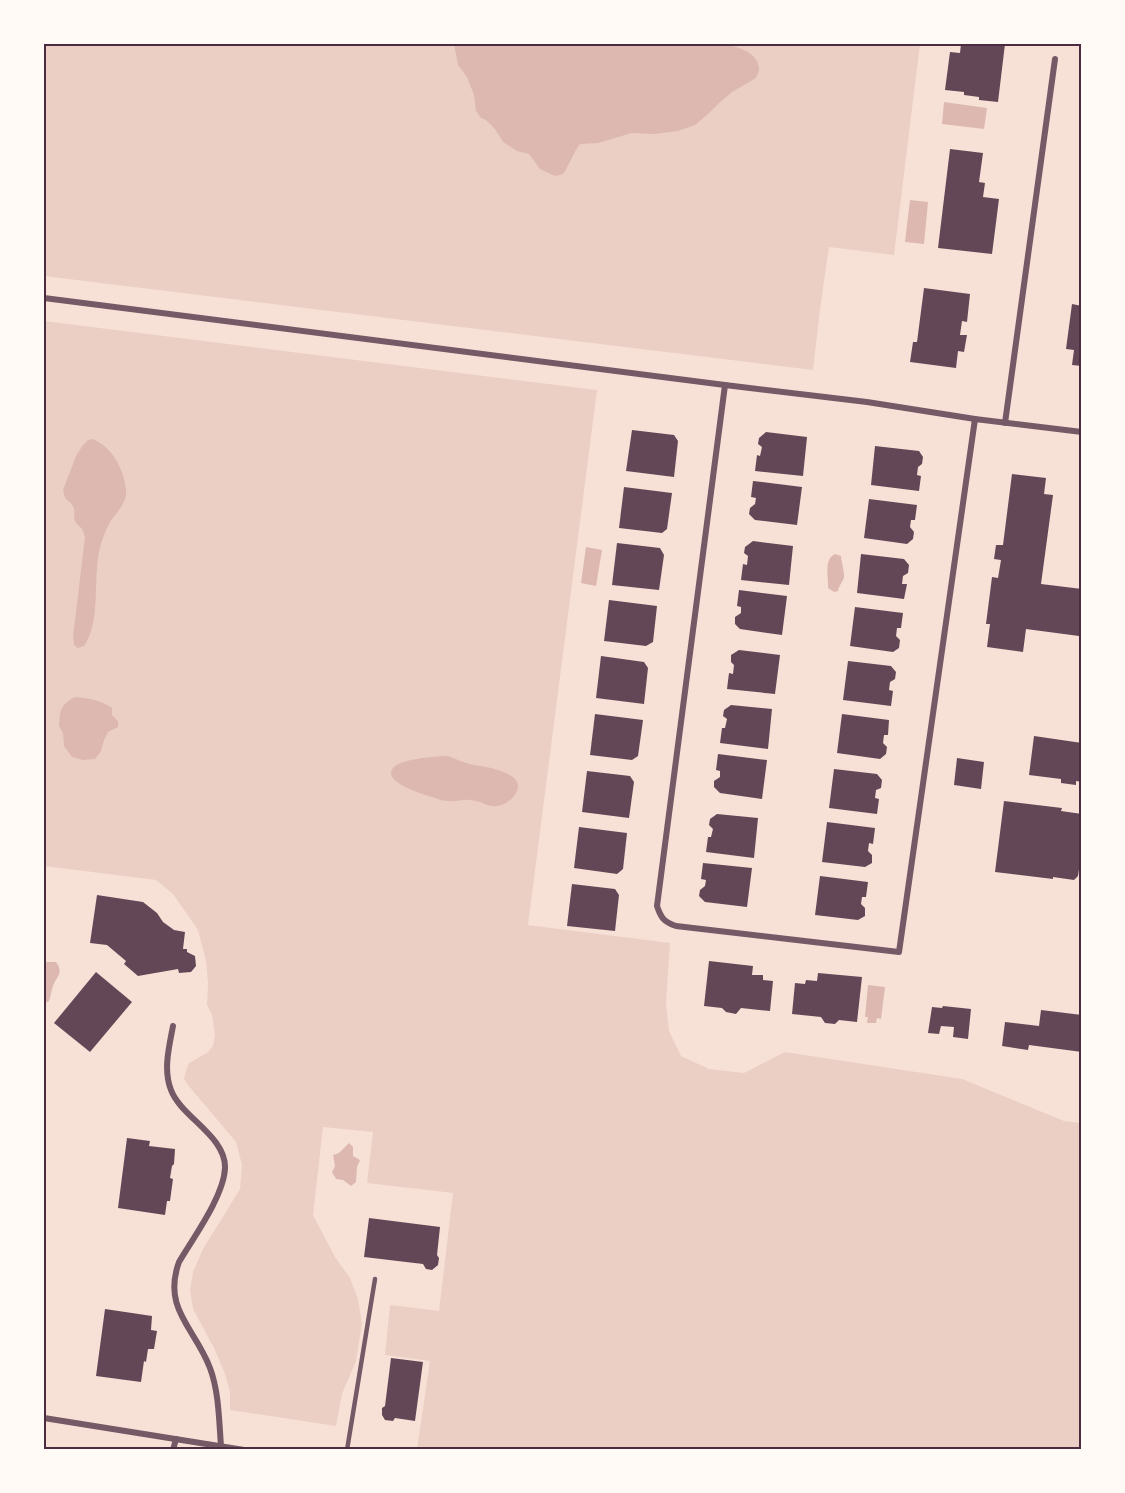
<svg xmlns="http://www.w3.org/2000/svg" width="1125" height="1493" viewBox="0 0 1125 1493" font-family="'Asap Condensed',sans-serif">
<style>
.green{fill:#ebcfc5}
.water{fill:#dcb8b0}
.building{fill:#644757}
.lines{fill:none;stroke-linecap:round;stroke-linejoin:round}
.service{stroke:#755966;stroke-width:4.5}
.minor{stroke:#755966;stroke-width:6}
.neatline{fill:none;stroke:#4a2c40;stroke-width:2}
</style>
<rect width="100%" height="100%" fill="#f7e1d7"/>
<!-- green -->
<g class="green">
<path d="M44,44H920L894,255L829,247L820,309L813,370L44,276Z"/>
<path d="M44,321L597,390L528,925L670,943L666,1003L669,1031L681,1056L709,1069L744,1073L785,1052L962,1079L1064,1121L1081,1123V1449H417L430,1361L385,1355L390,1305L439,1311L453,1193L367,1183L373,1132L323,1127L313,1215L335,1257L350,1278L358,1299L362,1324L356,1361L342,1394L336,1426L230,1410V1392L225,1374L214,1348L193,1309L190,1290L193,1272L203,1249L240,1189L242,1165L236,1142L187,1084L184,1079L186,1071L189,1063L207,1053L213,1046L215,1035L212,1015L207,1005L208,983L206,961L198,930L173,894L156,880L44,866Z"/>
</g>
<!-- water -->
<g class="water">
<path d="M454,44H720C734,46 758,50 759,69C759,72 757,75 756,78L732,92L718,104L707,115L695,125L678,131L654,134L632,133L598,143L580,144C573,153 570,164 563,174L555,176L540,169L529,154L517,151L503,142L495,129L486,120L481,118L476,111L474,95L467,77L458,65Z"/>
<path d="M944,102L987,108L984,129L942,124Z"/>
<path d="M910,200L928,202L924,244L905,242Z"/>
<path d="M93,439C112,447 124,469 126,490C127,503 117,512 110,522C105,531 101,542 99,552C93,582 101,621 84,646L78,648L74,645L73,637L85,537C84,535 83,529 81,528C80,526 78,526 77,524C69,514 82,511 65,498L63,490L76,456L83,445L88,440Z"/>
<path d="M586,547L602,550L596,586L581,583Z"/>
<path d="M835,554L841,556C841,559 845,575 844,577C843,582 839,585 838,591L834,592L828,588C829,576 823,560 835,554Z"/>
<path d="M75,697C89,698 100,700 112,708V715L118,721V727L108,732L104,740L101,751L95,759L83,760L72,757L64,746L63,733L59,726C60,710 60,705 75,697Z"/>
<path d="M448,756C456,759 465,763 474,765C488,767 533,774 513,797C512,800 508,801 506,803C491,811 486,802 471,800C463,799 456,802 448,801C444,801 439,800 435,798C425,795 379,782 394,767C402,759 437,756 448,756Z"/>
<path d="M47,962H56C64,973 57,976 53,986C51,991 51,996 49,1001L44,1004V964Z"/>
<path d="M868,985L885,987L881,1019L877,1018L876,1023H867L868,1017H865Z"/>
<path d="M349,1143L353,1147V1156L360,1160L357,1167L356,1182L351,1186L343,1180L336,1179L332,1172L335,1166L333,1155L339,1153Z"/>
</g>
<!-- building -->
<g class="building">
<path d="M961,44H1005L998,102L979,100V97L964,95V92L945,90L950,52L960,53Z"/>
<path d="M950,149L983,153L979,182L985,183L983,197L999,199L992,254L938,248Z"/>
<path d="M924,288L970,294L967,322L962,321L960,335H967L964,352L958,351L956,368L910,362L913,342H917Z"/>
<path d="M1072,304L1082,306V366L1072,365L1074,350L1066,349Z"/>
<path d="M632,430L674,435L678,441L674,477L626,471Z"/>
<path d="M766,432L807,437L803,476L755,471L757,455L760,456L762,447L758,444L759,438Z"/>
<path d="M875,446L919,451L923,457L922,464L918,467L917,475L921,476L919,491L871,485Z"/>
<path d="M1012,474L1046,478L1044,494L1053,495L1041,584L1082,589V619L1079,636L1026,629L1023,652L987,647L990,624H986L992,577L998,578L1001,560L994,559L996,545H1003Z"/>
<path d="M753,481L802,487L797,525L755,520L749,514L750,508L755,504L756,498L751,497Z"/>
<path d="M624,487L672,493L667,529L662,533L619,528Z"/>
<path d="M869,499L917,505L915,520H911L910,527L914,532L913,539L907,544L864,538Z"/>
<path d="M753,541L793,546L789,585L741,580L743,564L747,565L748,556L744,553L745,547Z"/>
<path d="M617,543L660,548L664,555L659,590L612,585Z"/>
<path d="M861,554L904,559L909,565L908,573L903,576L902,584H907L904,599L857,593Z"/>
<path d="M739,590L787,596L782,635L740,629L735,624V617L741,613V607L737,606Z"/>
<path d="M609,600L657,606L653,642L646,646L604,641Z"/>
<path d="M855,607L903,613L901,628H897L896,636L900,640L899,648L893,652L850,646Z"/>
<path d="M739,650L780,655L775,694L727,689L729,673L733,674L734,665L731,662V655Z"/>
<path d="M601,656L644,662L648,668L644,704L596,698Z"/>
<path d="M848,661L891,666L896,672L895,679L890,682L889,690L893,691L891,706L843,700Z"/>
<path d="M731,705L772,709L768,749L720,743L722,728H725L727,719L723,716L724,710Z"/>
<path d="M595,714L643,720L638,756L632,760L590,755Z"/>
<path d="M842,714L889,720L888,735H884L883,743L887,747L886,754L880,759L837,753Z"/>
<path d="M1034,736L1082,743V782L1076,781V785L1061,783V779L1029,775Z"/>
<path d="M718,754L767,760L762,799L720,793L714,787V781L720,777V771L716,770Z"/>
<path d="M957,758L984,762L981,789L954,785Z"/>
<path d="M834,769L877,774L882,780L881,788L876,790L875,798L879,799L877,814L829,808Z"/>
<path d="M587,771L630,776L634,782L629,818L582,812Z"/>
<path d="M1004,801L1062,808L1061,811L1082,814V849L1078,876L1074,880L1053,877V879L995,872Z"/>
<path d="M717,814L758,818L754,858L706,852L708,837H711L713,829L709,825L710,819Z"/>
<path d="M827,822L875,828L873,844L869,843L868,851L872,855V863L865,867L822,862Z"/>
<path d="M579,827L627,833L623,869L617,874L574,868Z"/>
<path d="M703,863L752,868L747,907L705,902L699,896L700,890L705,886L706,880L701,879Z"/>
<path d="M820,876L868,882L866,897H862L861,904L865,908V916L858,920L815,915Z"/>
<path d="M572,884L615,889L619,895L615,931L567,926Z"/>
<path d="M97,895L143,902L157,913L163,922L174,930L185,932L183,949H187V952L195,956L196,966L191,972L179,973L178,969L138,976L124,964L126,961L107,945L90,943Z"/>
<path d="M709,961L753,966L752,975H763V980L773,981L770,1011L741,1008L736,1014L726,1012L722,1008L704,1006Z"/>
<path d="M96,972L132,1002L90,1052L54,1023Z"/>
<path d="M818,973L862,977L857,1022L839,1020L835,1024L825,1023L821,1017L792,1014L795,983L805,984L806,980L817,981Z"/>
<path d="M943,1006L971,1009L968,1039L953,1037L954,1027L941,1026L939,1034L928,1033L932,1007L942,1008Z"/>
<path d="M1041,1010L1082,1015V1052L1029,1045L1028,1050L1002,1046L1005,1022L1039,1026Z"/>
<path d="M127,1138L150,1141L149,1146L175,1149L174,1164L172,1166L170,1178L173,1179L170,1201H167L165,1215L118,1208Z"/>
<path d="M369,1218L440,1227L437,1255L439,1258L438,1265L432,1270L426,1269L423,1264L364,1257Z"/>
<path d="M105,1309L152,1316L151,1330L157,1331L154,1349H148L146,1362L144,1361L141,1382L96,1376Z"/>
<path d="M391,1358L423,1362L415,1421L395,1418L393,1421L385,1420L382,1415V1408L385,1406Z"/>
</g>
<g class="lines">
<!-- service -->
<path class="service" d="M347,1450L375,1279"/>
<!-- minor -->
<g class="minor">
<path d="M44,298L725,385L867,402L975,419L1082,432"/>
<path d="M725,385L657,906C661,918 664,922 676,926L899,952L975,419"/>
<path d="M1005,423L1055,59"/>
<path d="M173,1026C169,1047 163,1070 171,1090C181,1117 226,1136 225,1168C224,1196 193,1238 179,1262C162,1309 195,1328 210,1368C219,1392 219,1421 221,1446"/>
<path d="M44,1418L244,1450"/>
<path d="M173,1450L176,1439"/>
</g>
</g>
<!-- border -->
<rect width="1125" height="1493" fill="none" stroke="#fffaf5" stroke-width="90"/>
<rect x="45" y="45" width="1035" height="1403" class="neatline"/>
</svg>
